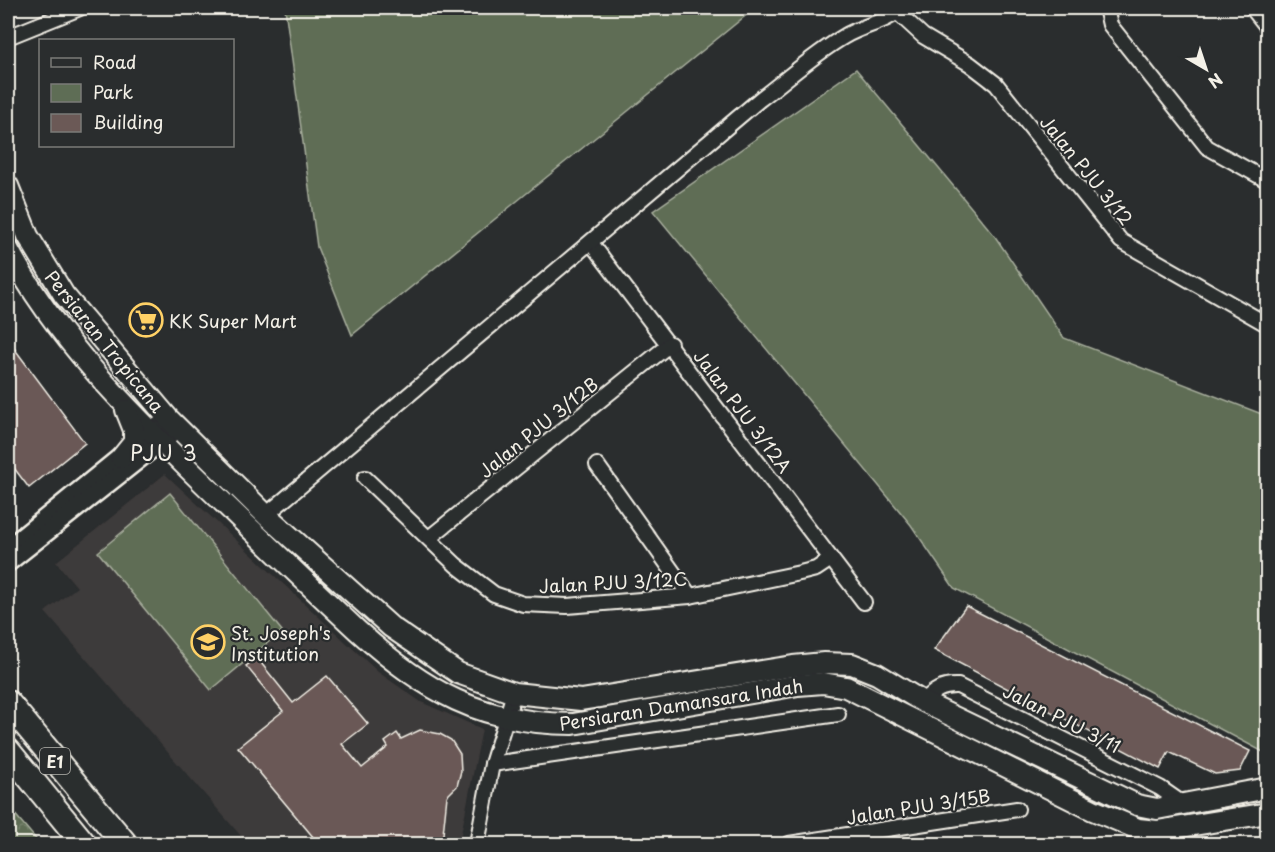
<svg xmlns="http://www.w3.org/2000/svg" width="1275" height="852" viewBox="0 0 1275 852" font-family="'Playpen Sans',sans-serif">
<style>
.built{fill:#3e3a3a}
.green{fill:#5e6d55;stroke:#a9af9e;stroke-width:1.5}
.forest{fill:url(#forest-crowns);stroke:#a9af9e;stroke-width:1.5}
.building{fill:#6b5956;stroke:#f4f1e8;stroke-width:1.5}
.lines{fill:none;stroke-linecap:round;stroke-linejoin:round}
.minor-casing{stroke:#f4f1e8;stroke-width:18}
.tertiary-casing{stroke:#f4f1e8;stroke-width:21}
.secondary-casing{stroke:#f4f1e8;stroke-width:24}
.motorway-casing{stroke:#f4f1e8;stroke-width:28}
.minor{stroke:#2a2d2e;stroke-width:14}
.tertiary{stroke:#2a2d2e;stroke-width:16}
.secondary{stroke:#2a2d2e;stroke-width:20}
.motorway{stroke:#2a2d2e;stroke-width:24}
.labels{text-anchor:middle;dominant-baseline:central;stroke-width:4.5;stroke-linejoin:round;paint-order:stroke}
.shield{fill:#2a2d2e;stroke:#b7b6b0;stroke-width:1.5}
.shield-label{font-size:16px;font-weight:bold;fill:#f4f1e8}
.street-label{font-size:18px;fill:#f4f1e8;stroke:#2a2d2e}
.poi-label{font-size:18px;fill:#f4f1e8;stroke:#2a2d2e;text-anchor:start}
.quarter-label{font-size:21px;letter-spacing:1.5px;fill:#f4f1e8;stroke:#2a2d2e}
</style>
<defs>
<pattern id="forest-crowns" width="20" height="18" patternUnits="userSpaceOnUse" patternTransform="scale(1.5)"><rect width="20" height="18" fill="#5e6d55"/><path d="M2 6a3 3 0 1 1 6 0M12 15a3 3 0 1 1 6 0" fill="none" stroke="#76826d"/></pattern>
</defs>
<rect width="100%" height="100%" fill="#2a2d2e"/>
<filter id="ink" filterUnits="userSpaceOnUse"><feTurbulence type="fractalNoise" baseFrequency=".0167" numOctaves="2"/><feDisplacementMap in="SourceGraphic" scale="12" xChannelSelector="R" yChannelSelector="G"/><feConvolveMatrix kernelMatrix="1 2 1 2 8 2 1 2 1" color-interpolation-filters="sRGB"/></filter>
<g filter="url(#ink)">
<!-- built -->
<path class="built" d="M165,474L378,672L421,702L482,729L459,844H248L45,612L77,587L56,562Z"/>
<!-- green -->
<g class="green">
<path d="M285,8H755L352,335L317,247Z"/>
<path d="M856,69L994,235L1064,338L1267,416V754L954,588L911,525L653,211Z"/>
<path d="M170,493L282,631L211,690L98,552Z"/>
</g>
<!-- forest -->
<path class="forest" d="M8,806L40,844H8Z"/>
<!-- building -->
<g class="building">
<path d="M8,340L85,443L29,488L8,460Z"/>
<path d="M966,606L1250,751L1240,771L1215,774L1169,752L1160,769L934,650Z"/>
<path d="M257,658L293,703L327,676L368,724L342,744L362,768L388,747L385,742L397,733L401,739L420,730L440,734L451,740L460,754L461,771L457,786L447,796L442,844H319L238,747L283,711L246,666Z"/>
</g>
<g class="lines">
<defs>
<g id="minor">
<path d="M1106,8L1110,25L1207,147L1268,181"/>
<path d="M1252,8L1268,28"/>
<path d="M897,12L923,36L970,64L996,84L1121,241L1268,325"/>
<path d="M8,37L80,8"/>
<path d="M591,243L864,602"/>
<path d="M597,465L690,596"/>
<path d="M365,478L456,565L494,594L523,604L567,606L690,596L800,573L816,569L831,559"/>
<path d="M266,515L759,100C787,79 814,54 845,36C863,25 886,23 902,8"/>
<path d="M429,538L670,344"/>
<path d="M923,702C934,691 942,685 958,686L1160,788L1183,804"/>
<path d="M492,764L838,714"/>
<path d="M477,844L492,764L514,693"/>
<path d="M789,844L1017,809"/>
</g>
<g id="tertiary">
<path d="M8,548L168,418"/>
<path d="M8,563L170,435"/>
</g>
<g id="secondary">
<path d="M8,186L28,236L64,295L168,418L266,515L391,627L458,673L514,693L581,700L793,666L824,663L852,664L877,674L923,702L1137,805L1157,809L1268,788"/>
<path d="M8,249C56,339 130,412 203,483C254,532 305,582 358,631C424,691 482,724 573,724L798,685L823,683L846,687L1093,810L1138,829L1157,831L1268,813"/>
<path d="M121,458L134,442V430L126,410"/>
</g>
<g id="motorway">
<path d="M8,703L125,844"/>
<path d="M8,751L84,844"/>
</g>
</defs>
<!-- minor casing -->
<use href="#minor" class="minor-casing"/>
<!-- tertiary casing -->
<use href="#tertiary" class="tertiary-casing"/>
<!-- secondary casing -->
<use href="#secondary" class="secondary-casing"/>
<!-- motorway casing -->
<use href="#motorway" class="motorway-casing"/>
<!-- minor -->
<use href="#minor" class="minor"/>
<!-- tertiary -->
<use href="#tertiary" class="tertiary"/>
<!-- secondary -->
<use href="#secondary" class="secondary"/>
<!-- motorway -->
<use href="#motorway" class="motorway"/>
</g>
</g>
<!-- icons -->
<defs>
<symbol id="supermarket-ring" viewBox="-11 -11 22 22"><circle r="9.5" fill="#2a2d2e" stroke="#ffd166" stroke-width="1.5"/><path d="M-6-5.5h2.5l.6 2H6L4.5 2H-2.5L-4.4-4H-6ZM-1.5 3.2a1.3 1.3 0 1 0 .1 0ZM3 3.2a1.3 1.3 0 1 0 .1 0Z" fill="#ffd166"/></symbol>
<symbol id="school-ring" viewBox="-11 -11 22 22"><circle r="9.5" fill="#2a2d2e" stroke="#ffd166" stroke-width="1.5"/><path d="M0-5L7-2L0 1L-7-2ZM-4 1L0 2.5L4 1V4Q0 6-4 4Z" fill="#ffd166"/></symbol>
</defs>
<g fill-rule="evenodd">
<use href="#supermarket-ring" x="127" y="301" width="38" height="38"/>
<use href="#school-ring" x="189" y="623" width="38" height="38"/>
</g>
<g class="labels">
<!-- shield labels -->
<rect class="shield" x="40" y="748" width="30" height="26" rx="4.5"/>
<g class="shield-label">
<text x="55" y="761">E1</text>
</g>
<!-- street labels -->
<g class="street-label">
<text transform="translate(1087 170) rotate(51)">Jalan PJU 3/12</text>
<text transform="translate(105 341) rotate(51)">Persiaran Tropicana</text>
<text transform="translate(743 411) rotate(53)">Jalan PJU 3/12A</text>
<text transform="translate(538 427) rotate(-39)">Jalan PJU 3/12B</text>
<text transform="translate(613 582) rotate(-3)">Jalan PJU 3/12C</text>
<text transform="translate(681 704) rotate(-9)">Persiaran Damansara Indah</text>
<text transform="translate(1062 718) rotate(27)">Jalan PJU 3/11</text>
<text transform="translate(918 806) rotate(-9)">Jalan PJU 3/15B</text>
</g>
<!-- poi labels -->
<g class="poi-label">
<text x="169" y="320">KK Super Mart</text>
<text x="231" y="632">St. Joseph's<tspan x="231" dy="21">Institution</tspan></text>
</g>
<!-- quarter labels -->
<g class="quarter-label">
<text x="164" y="452">PJU 3</text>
</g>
</g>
<!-- margin -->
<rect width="1275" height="852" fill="none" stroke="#2a2d2e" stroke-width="30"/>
<rect x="15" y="15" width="1245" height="822" fill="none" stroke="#f4f1e8" stroke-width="2" filter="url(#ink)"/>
<!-- legend -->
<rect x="39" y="39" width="195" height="108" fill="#2a2d2e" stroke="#7b7b78" stroke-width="1.5"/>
<rect x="51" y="58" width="30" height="9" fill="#2a2d2e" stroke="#7b7b78" stroke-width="1.5"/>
<text x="93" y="69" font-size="18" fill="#f4f1e8">Road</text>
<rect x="51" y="84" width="30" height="18" fill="#5e6d55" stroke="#7b7b78" stroke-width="1.5"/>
<text x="93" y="99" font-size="18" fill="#f4f1e8">Park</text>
<rect x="51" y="114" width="30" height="18" fill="#6b5956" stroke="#7b7b78" stroke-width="1.5"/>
<text x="93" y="129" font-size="18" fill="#f4f1e8">Building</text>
<!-- north arrow -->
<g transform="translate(1206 69) rotate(141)" stroke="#2a2d2e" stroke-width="4.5" paint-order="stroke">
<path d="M0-4.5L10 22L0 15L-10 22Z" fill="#f4f1e8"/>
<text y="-9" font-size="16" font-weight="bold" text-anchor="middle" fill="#f4f1e8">N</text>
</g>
</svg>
